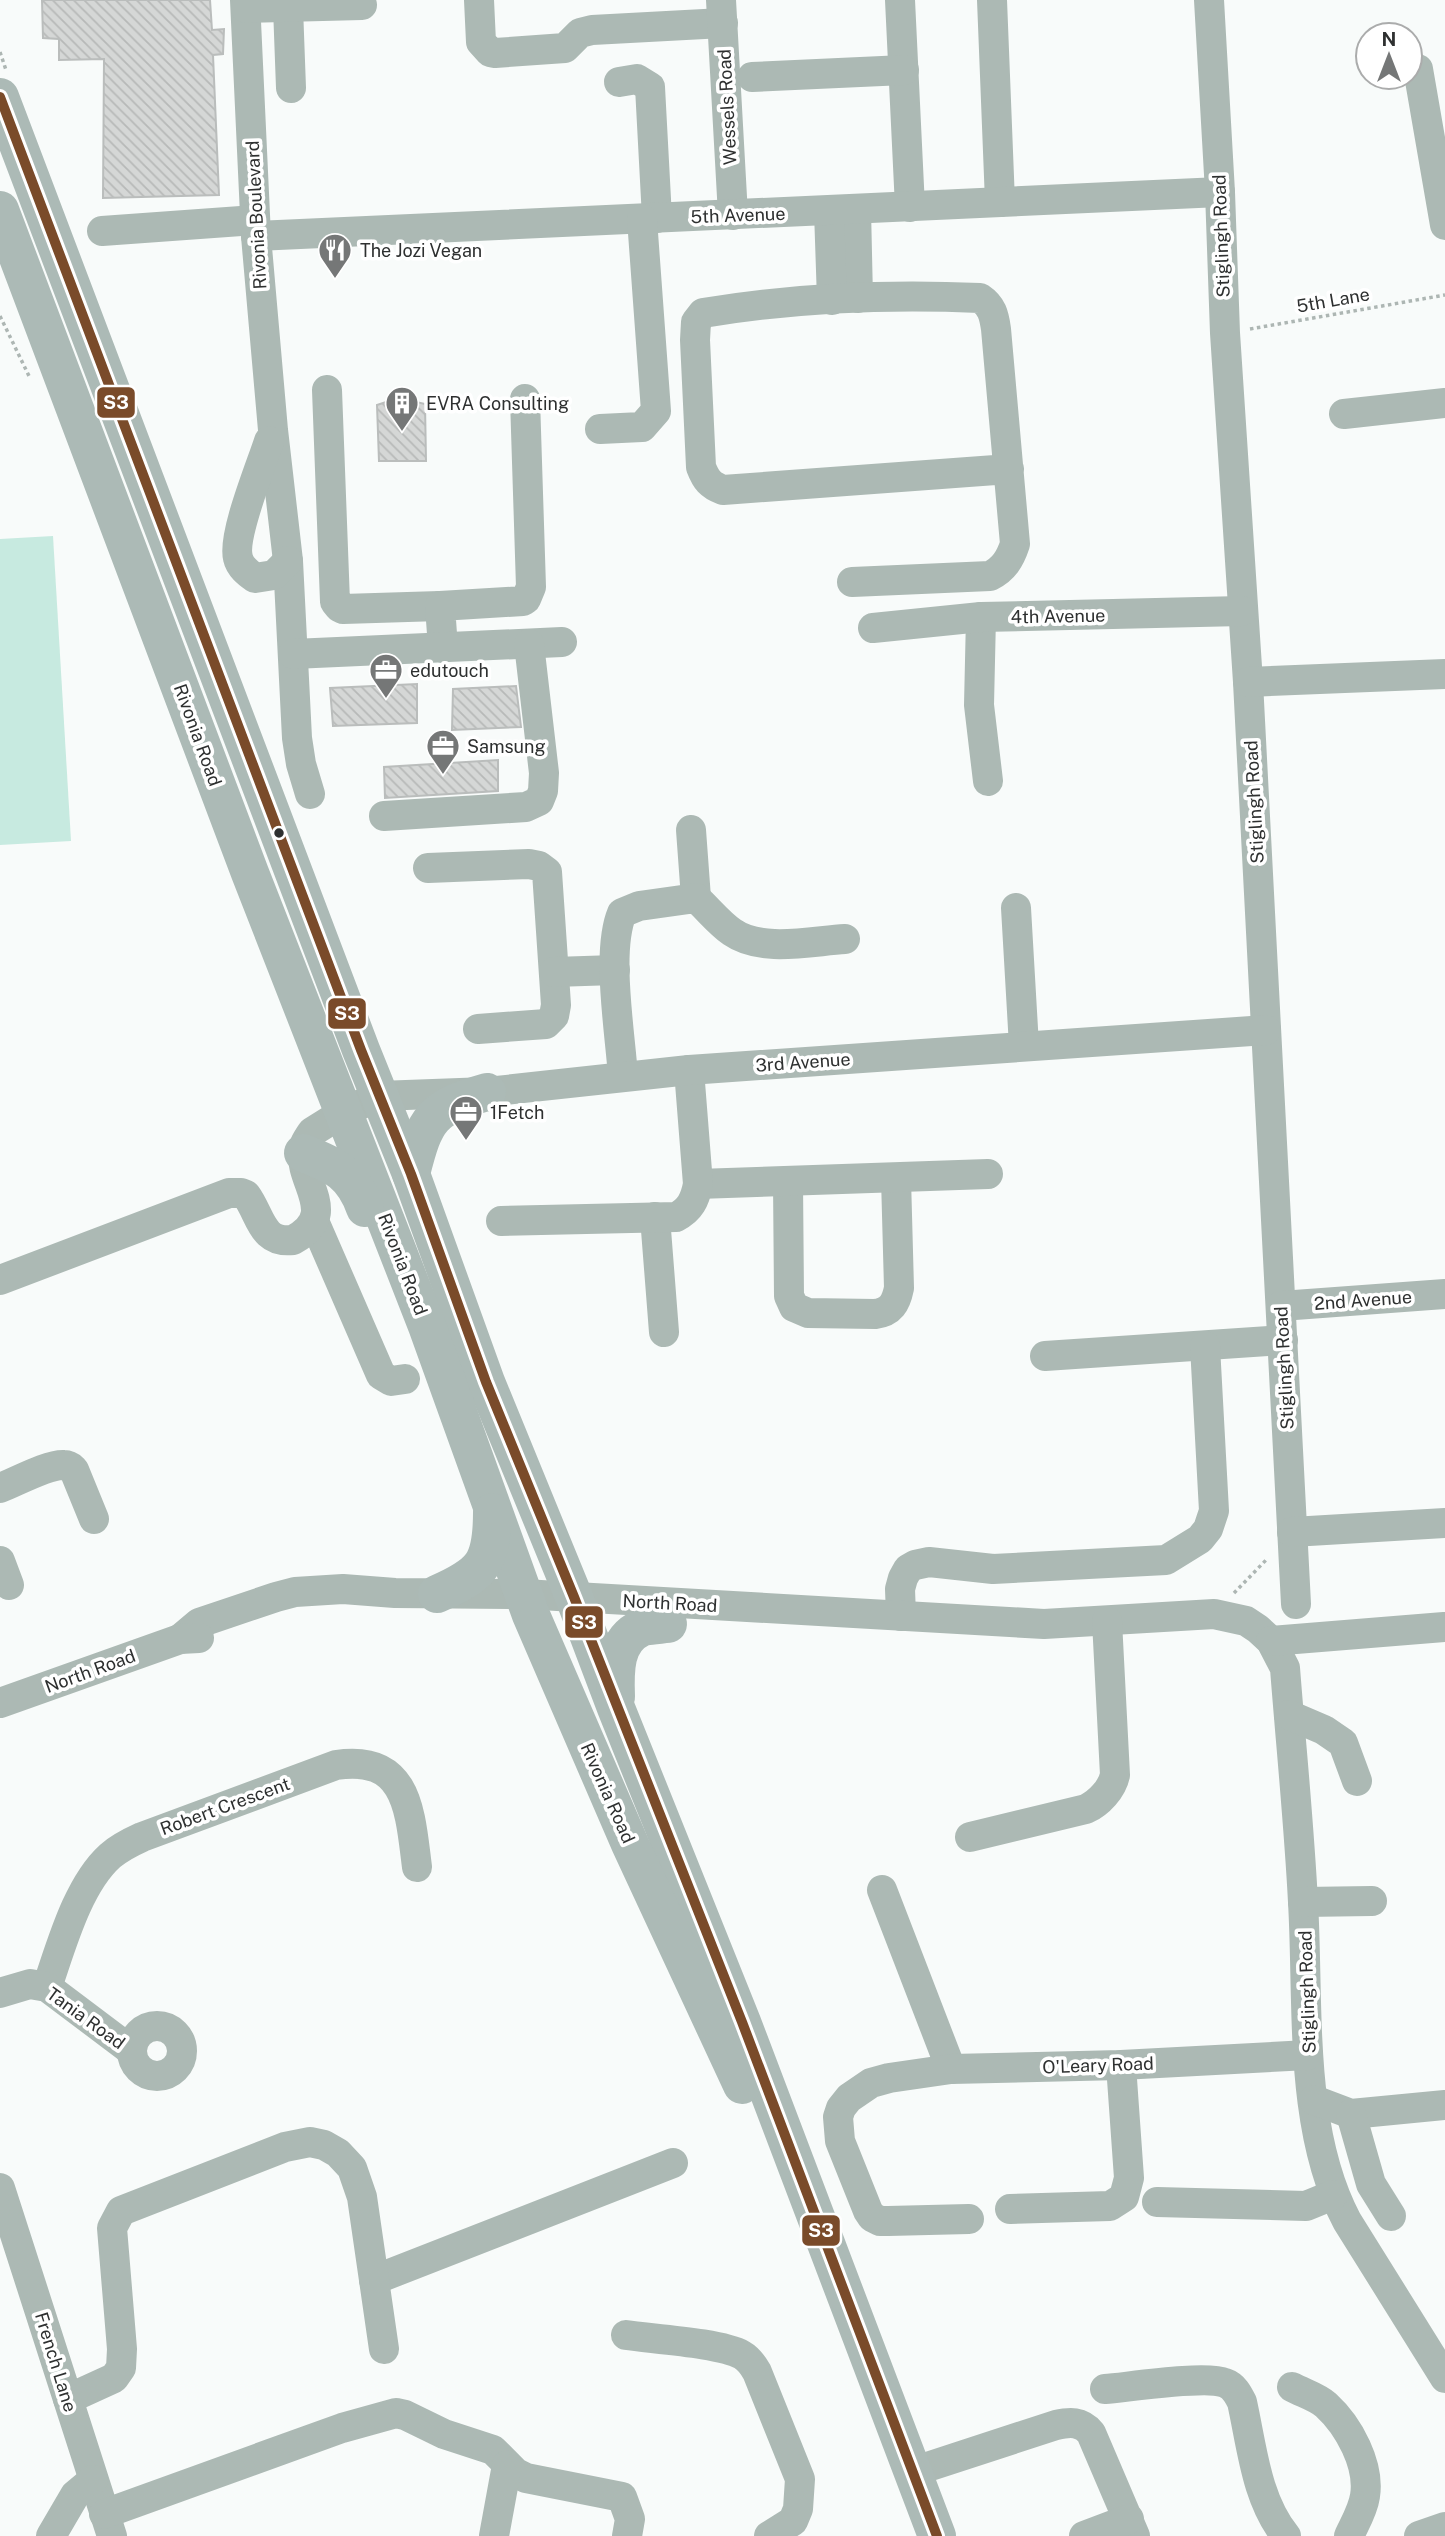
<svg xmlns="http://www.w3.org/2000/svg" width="1445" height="2536" viewBox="0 0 1445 2536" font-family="'Public Sans',sans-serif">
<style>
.garden{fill:#c7eae0}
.building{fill:url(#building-back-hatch);stroke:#babdbc;stroke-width:2}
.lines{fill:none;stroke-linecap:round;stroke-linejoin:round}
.path{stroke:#adb6b3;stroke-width:3.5;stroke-dasharray:3.5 3.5;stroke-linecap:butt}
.minor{stroke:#acb9b4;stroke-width:30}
.major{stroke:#acbab6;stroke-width:38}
.bus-1-casing{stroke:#fff;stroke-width:16}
.bus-1{stroke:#7a4b2a;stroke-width:10}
.bus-dot{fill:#2e3030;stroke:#fff;stroke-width:2.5}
.labels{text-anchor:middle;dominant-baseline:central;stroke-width:7;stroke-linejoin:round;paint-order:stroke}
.street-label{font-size:18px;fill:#2e3030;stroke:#fff}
.poi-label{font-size:18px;fill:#2e3030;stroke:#fff;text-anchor:start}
.line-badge{stroke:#fff;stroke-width:2.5}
.badge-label{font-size:19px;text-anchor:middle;font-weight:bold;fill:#fff}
</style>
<defs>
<pattern id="building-back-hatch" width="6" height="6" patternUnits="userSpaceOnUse" patternTransform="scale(1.75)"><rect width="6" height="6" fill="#d5d7d6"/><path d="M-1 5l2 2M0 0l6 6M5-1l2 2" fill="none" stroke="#b7b9b8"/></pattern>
</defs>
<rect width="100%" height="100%" fill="#f8fbfa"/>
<!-- garden -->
<path class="garden" d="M53,536L71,841L0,845V539Z"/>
<!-- building -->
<g class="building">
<path d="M42,0H210L212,30L224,29L223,54L213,55L219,195L103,198L104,59L59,60V39L43,38Z"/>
<path d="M389,401H412L425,404L426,461H379L377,405Z"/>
<path d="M417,684V723L333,726L330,688Z"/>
<path d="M516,686L521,727L452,730L453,689Z"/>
<path d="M498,760V791L385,798L384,767Z"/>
</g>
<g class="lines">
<!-- path -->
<g class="path">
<path d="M0,52L6,70"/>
<path d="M0,316L29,376"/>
<path d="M1250,329L1445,295"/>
<path d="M1234,1593L1268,1558"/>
</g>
<!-- minor -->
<g class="minor">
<path d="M245,0L256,236L273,430L288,561L297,738L301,764L310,794"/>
<path d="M479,0L481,42L490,52L495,53L565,48L580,33L592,30L723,23"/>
<path d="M721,0L733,215"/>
<path d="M900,0L910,207"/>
<path d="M992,0L1000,202"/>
<path d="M1209,0L1220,192L1225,333L1248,682L1296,1604"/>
<path d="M288,7L291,88"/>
<path d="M246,8L362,5"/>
<path d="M1418,69L1445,225"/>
<path d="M752,77L904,70"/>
<path d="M619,82L637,79L650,87L657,218"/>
<path d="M856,209L858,298"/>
<path d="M829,211L832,300"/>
<path d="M102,231L255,220"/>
<path d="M256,236L1220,192"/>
<path d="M327,390L335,602L339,607L343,609L440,606"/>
<path d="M1344,414L1445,403"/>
<path d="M600,429L642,427L656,411L642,219"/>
<path d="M269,441C261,466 232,536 238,558C240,567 248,573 255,578L274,575L288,561"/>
<path d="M852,582L990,576C1004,569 1010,559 1015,544L996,329C994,315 992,306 980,298C888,294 793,298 703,313L696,322L695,340L701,467C706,480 710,485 723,490L1009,469"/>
<path d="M981,617L979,705L988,781"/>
<path d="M873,628L981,617L1242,611"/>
<path d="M443,648L440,606L523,601L526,599L531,587L525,399"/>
<path d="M293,654L562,642"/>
<path d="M1248,682L1445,674"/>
<path d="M384,816L526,807L539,801L543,791L544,773L529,644"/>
<path d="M691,830L696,898"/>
<path d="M428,868L529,864L539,866L547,872L556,1005L554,1016L546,1024L478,1029"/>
<path d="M1016,908L1024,1046"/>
<path d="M554,972L615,970"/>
<path d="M623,1076C620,1032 606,951 622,913L639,906L696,898C708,909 719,923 732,932C762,953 811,941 845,939"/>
<path d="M788,1182L789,1296L794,1307L808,1313L875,1314C891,1312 896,1303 899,1288L896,1178"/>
<path d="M698,1184L988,1174"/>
<path d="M655,1217L664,1332"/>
<path d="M314,1221L381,1375L391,1381L405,1379"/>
<path d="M501,1221L676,1217C690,1210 695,1200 698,1184L689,1070"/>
<path d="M0,1280L229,1193H241L246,1195C261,1215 261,1244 293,1240C340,1215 300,1184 303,1152C303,1145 308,1138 312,1132L344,1112L379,1096L487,1092L689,1070L1266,1030"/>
<path d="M1281,1306L1445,1294"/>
<path d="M1045,1356L1283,1340"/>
<path d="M0,1488C16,1482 48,1464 64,1465C70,1465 71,1467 74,1470L94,1519"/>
<path d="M1292,1532L1445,1523"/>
<path d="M0,1561L9,1585"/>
<path d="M901,1616L900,1589L903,1578L908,1569L915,1565L929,1562L993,1569L1166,1560L1200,1539L1208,1529L1214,1511L1205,1346"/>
<path d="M180,1639L199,1623L276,1597L295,1592L343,1589L395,1593L523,1594L1044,1624L1214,1614L1246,1621L1258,1629L1271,1641L1285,1668C1291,1746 1299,1824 1303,1902C1309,2004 1298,2129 1347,2221L1445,2378"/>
<path d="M1271,1641L1444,1627"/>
<path d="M0,1703L180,1639L199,1638"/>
<path d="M1289,1715L1324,1730L1343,1743L1357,1781"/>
<path d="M970,1837L1086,1809C1099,1803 1112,1789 1115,1775L1107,1621"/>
<path d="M882,1890L951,2069"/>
<path d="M1303,1902L1372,1901"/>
<path d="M47,1987C61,1947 77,1886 110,1856C119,1848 131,1842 142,1837L336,1765C409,1754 410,1813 417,1867"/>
<path d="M0,1993L30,1984L47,1987L132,2051"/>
<circle cx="157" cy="2051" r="25"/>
<path d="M1314,2100L1351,2114L1445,2105"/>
<path d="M1351,2114L1371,2184L1391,2216"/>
<path d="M0,2188L112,2536"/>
<path d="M1157,2202L1306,2206L1333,2195"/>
<path d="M1010,2209L1110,2206L1124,2197L1129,2178L1121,2065"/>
<path d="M969,2219L888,2221H880L872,2217L868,2211L840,2141L838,2117L841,2108L849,2098L871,2083L889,2078L951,2069L1121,2065L1308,2055"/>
<path d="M374,2280L673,2163"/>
<path d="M626,2335C654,2339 721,2343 742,2355C749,2359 753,2365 757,2372L800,2479L798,2509L793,2521L769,2536"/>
<path d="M1292,2387C1303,2393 1317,2397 1326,2405C1349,2426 1370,2465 1365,2496C1363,2510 1355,2523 1349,2536"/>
<path d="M1105,2389C1129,2387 1206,2375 1225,2383C1234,2386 1238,2394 1242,2402C1252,2447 1256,2499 1286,2536"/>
<path d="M68,2399L114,2378L121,2368L122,2349L112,2228L121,2211L285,2147L310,2142L324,2145L338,2153L352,2168L362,2197L384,2349"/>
<path d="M912,2472L1056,2425C1070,2422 1081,2421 1091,2433L1135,2536"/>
<path d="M104,2514L342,2428L396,2413L405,2415L444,2434L493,2450L516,2473L526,2478L622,2497L630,2519L627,2536"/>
<path d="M51,2536L75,2495L93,2480"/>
<path d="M494,2536L507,2465"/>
<path d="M1084,2536L1129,2519"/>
<path d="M1419,2536L1445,2527"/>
</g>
<!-- major -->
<g class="major">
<path d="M0,97L361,1050L411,1174L486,1382L574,1597L616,1708L742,2022L937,2536"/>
<path d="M0,210L250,873L427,1326L531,1615L630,1844L742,2085"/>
<path d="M303,1153C335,1165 353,1174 365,1208"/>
<path d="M411,1174C425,1118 431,1108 487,1092"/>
<path d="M437,1594C483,1574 492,1563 492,1512"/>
<path d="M616,1697C615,1672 614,1640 641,1628C648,1625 660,1625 668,1624"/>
</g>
<defs>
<path id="bus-1" d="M0,97L361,1050L411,1174L486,1382L574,1597L742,2022L937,2536"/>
</defs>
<!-- bus-1 casing -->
<use href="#bus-1" class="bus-1-casing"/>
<!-- bus-1 -->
<use href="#bus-1" class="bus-1"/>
</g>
<!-- icons -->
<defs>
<symbol id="restaurant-pin" viewBox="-11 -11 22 30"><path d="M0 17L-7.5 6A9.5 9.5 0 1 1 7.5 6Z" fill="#757777" stroke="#fff"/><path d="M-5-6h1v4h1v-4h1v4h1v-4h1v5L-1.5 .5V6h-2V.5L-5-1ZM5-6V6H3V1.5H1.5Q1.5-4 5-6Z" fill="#fff"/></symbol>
<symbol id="building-pin" viewBox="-11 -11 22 30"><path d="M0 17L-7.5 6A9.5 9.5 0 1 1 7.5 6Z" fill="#757777" stroke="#fff"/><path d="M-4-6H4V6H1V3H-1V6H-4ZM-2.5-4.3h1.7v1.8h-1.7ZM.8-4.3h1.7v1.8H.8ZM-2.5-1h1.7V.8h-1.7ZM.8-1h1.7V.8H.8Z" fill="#fff"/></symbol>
<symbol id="office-pin" viewBox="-11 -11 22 30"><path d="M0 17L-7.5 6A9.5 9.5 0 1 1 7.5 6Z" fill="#757777" stroke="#fff"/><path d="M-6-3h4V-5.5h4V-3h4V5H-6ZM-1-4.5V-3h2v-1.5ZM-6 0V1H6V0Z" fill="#fff"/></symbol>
</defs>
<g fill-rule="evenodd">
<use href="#restaurant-pin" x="316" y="231" width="38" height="52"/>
<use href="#building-pin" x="383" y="384" width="38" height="52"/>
<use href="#office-pin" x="367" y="651" width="38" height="52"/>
<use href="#office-pin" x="424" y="727" width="38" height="52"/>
<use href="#office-pin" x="447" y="1093" width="38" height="52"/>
</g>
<!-- markers -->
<circle class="bus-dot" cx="279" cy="833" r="6"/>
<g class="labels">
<!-- street labels -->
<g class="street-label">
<text transform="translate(727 107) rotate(-93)">Wessels Road</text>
<text transform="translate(256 215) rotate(-93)">Rivonia Boulevard</text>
<text transform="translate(738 215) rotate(-2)">5th Avenue</text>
<text transform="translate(1221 236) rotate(-92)">Stiglingh Road</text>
<text transform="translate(1333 300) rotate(-10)">5th Lane</text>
<text transform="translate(1058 616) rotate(-1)">4th Avenue</text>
<text transform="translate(198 735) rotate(70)">Rivonia Road</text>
<text transform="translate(1254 802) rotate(-93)">Stiglingh Road</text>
<text transform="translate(803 1062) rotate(-4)">3rd Avenue</text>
<text transform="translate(403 1264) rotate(69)">Rivonia Road</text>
<text transform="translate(1363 1300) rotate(-4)">2nd Avenue</text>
<text transform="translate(1284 1368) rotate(-93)">Stiglingh Road</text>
<text transform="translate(670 1603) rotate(3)">North Road</text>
<text transform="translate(90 1671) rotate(-20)">North Road</text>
<text transform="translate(608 1793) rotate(66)">Rivonia Road</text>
<text transform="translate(225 1806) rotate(-20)">Robert Crescent</text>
<text transform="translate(1307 1992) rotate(-92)">Stiglingh Road</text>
<text transform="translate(86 2018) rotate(36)">Tania Road</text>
<text transform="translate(1098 2065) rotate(-2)">O'Leary Road</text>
<text transform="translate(56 2362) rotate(73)">French Lane</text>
</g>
<!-- poi labels -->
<g class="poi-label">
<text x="360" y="250">The Jozi Vegan</text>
<text x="426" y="403">EVRA Consulting</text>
<text x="410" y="670">edutouch</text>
<text x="467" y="746">Samsung</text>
<text x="490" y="1112">1Fetch</text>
</g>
</g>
<g class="line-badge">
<rect x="96" y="386" width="40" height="33" rx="7" fill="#7a4b2a"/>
<rect x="327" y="997" width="40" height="33" rx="7" fill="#7a4b2a"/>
<rect x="564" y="1605" width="40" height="34" rx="7" fill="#7a4b2a"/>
<rect x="801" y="2214" width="40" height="33" rx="7" fill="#7a4b2a"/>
</g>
<g class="badge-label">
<text x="116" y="409">S3</text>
<text x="347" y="1020">S3</text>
<text x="584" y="1629">S3</text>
<text x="821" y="2237">S3</text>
</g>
<!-- north arrow -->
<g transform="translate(1389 56)"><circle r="33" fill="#ffffff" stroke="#abacac" stroke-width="2"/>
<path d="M0-5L12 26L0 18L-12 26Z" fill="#757777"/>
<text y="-10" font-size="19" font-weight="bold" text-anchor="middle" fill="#2e3030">N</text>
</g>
</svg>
